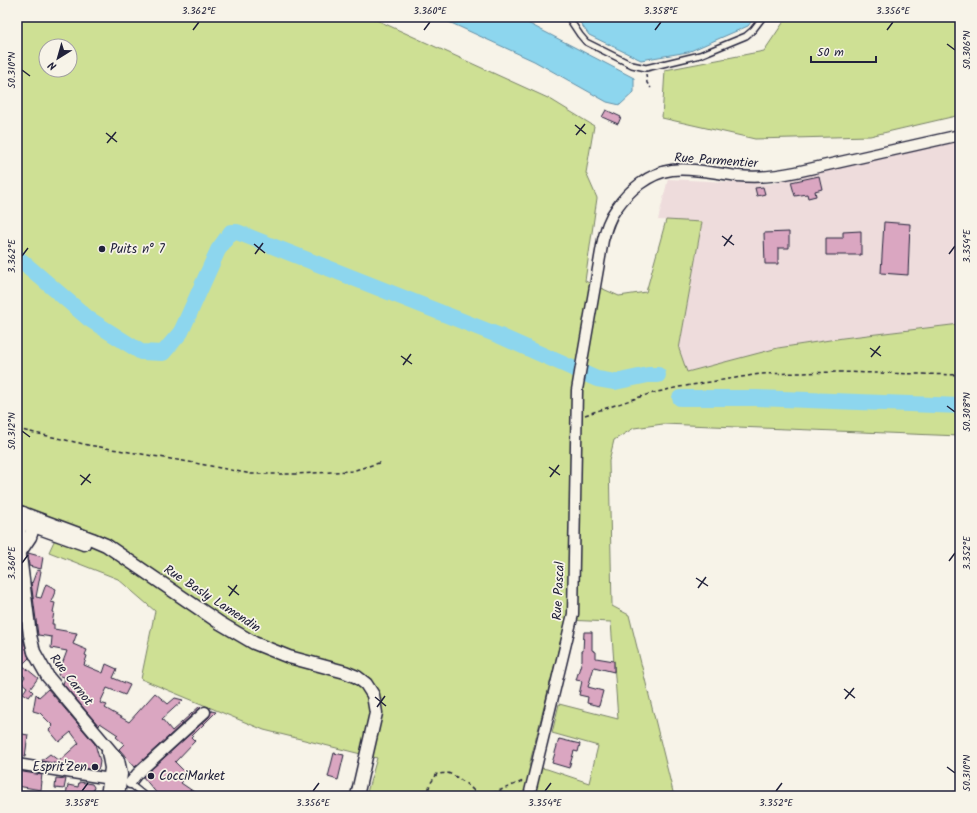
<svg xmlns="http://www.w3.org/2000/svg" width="977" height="813" viewBox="0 0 977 813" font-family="Kalam,sans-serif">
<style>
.built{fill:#eedcdc}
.green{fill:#cee094;stroke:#788168;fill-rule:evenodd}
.water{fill:#8dd6ee;stroke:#628ea6}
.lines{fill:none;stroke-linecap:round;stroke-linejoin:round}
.river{stroke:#8dd6ee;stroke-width:16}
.building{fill:#daa6c1;stroke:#22223b}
.service-casing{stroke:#22223b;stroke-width:8}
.minor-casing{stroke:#22223b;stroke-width:13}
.tertiary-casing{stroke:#22223b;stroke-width:15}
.path{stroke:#22223b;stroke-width:1.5;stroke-dasharray:4 3;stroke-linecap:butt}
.service{stroke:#f7f3e8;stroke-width:5}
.minor{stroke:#f7f3e8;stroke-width:10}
.tertiary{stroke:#f7f3e8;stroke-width:12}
.ticks{fill:none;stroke:#22223b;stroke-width:1.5}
.poi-dot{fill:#22223b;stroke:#f7f3e8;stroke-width:1.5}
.labels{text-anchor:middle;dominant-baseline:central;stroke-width:3.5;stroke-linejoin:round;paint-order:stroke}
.street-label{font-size:13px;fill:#22223b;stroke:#f7f3e8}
.poi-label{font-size:13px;fill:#22223b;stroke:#f7f3e8;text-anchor:start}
.neatline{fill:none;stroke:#22223b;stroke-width:1.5}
.ticks-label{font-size:10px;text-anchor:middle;fill:#22223b}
</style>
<rect width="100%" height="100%" fill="#f7f3e8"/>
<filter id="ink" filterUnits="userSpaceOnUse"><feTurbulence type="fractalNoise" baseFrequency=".025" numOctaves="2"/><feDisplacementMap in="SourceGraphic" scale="8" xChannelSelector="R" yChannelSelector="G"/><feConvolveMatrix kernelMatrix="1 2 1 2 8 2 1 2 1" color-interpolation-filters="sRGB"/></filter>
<g filter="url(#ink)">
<!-- built -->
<path class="built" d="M960,140V324L843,338L778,348L687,372L679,349L702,222L658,220L668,179L769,184Z"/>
<!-- green -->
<g class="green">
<path d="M17,17H370L550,99L594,126L586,173L597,198L585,281L619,296L646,292L666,220L702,222L679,349L687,372L778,348L843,338L960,324V436L663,424L634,428L614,440L609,461L612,606L629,615L674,796H366L377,758L264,730L141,679L155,611L118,579L49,552L55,539L17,524ZM46,46H70V70H46ZM566,620L611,622L618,719L559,704L552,733L598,746L589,783L547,769L529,766Z"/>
<path d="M787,17H960V115L870,136L755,139L662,118L665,70L764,51Z"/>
</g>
<!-- water -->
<g class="water">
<path d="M438,17H516L634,78V92L620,105L607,102L534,61Z"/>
<path d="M576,17H755L748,26L688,52L641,60L589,35Z"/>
</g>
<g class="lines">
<!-- river -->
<g class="river">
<path d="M17,257L89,319L141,352L163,353L181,332L218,250L231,232H237L500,336L597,379L615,382L648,375H658"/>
<path d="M680,398H756L960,406"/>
</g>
</g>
<!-- building -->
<g class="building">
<path d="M606,110L621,117L618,124L602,117Z"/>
<path d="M819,176L822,189L815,191L816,196L808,198L807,194L795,196L791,182Z"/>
<path d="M763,187L765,194L757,196L755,188Z"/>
<path d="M884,222L910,224L908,275L881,273Z"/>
<path d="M861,231V255H826V238H843V232Z"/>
<path d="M789,232V248H778V264H765L764,233Z"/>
<path d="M28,553L43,557L41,569L29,566Z"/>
<path d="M37,570L41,571L36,597L41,598L46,584L56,589L51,602L55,603L53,612H54L52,624H54V629L77,633L73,644L87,650L85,655L87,656L84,665L103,673L106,664L117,669L113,678L130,685L125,695L107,688L100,703L107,705L105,708L129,722L155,693L168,704L175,698L183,700L162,719L172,731L200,706L201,707L135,767L119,749L124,744L116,737L118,735L100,723L99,726L63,684L65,678L58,675L67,651L51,648L52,637L38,635L31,582L32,583Z"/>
<path d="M584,632H592V650L596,652V658L614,661V672L594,667L588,687L603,691L599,706L587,703L588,697L579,695L582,681L576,680L582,660V651H583Z"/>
<path d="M23,639L29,658L22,665L38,678L30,689L33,692L29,697L23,693L27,687L21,682L25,677L17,670V643Z"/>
<path d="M48,689L95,744L100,761L99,768L96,770L41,761L50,754L59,761L79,743L71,732L59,742L49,730L53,726L40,713L33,711L36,694L39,697Z"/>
<path d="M211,711L216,712L191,737L195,741L175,762L186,773L181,780L183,781L181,783L200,796H159L143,777L209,717Z"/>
<path d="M17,733L28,735L25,757L17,756Z"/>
<path d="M559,739L580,744L578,752L574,751L569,768L552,763Z"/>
<path d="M334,753L344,755L338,780L328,777Z"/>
<path d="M17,771L42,775L41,781H42L41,790L17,786Z"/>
<path d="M56,778L66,779L64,789L55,788Z"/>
<path d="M79,782L92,784L94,787L92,796H75L66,794L68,785L78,787Z"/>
</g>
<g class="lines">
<defs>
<g id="service">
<path d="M568,17L580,35L586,42L632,65L646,68L700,55L746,36L753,30L763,17"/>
<path d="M129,783L145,796"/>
</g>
<g id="minor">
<path d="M17,764L110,779"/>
<path d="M130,783L137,774L205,712"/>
<path d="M529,796L573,614L577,390L603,240C606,229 609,218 616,209C628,191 649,173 672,170C692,167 718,174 738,176C758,178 777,176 796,172L960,135"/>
</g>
<g id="tertiary">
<path d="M17,511L92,539L106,545L220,623L254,643L289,657L345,672L357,677L366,684L373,695L376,713L357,796"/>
<path d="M23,513L18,540L30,635L34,652L48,677L118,760L121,774L118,796"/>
<path d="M17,520L84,544"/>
<path d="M20,552L30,537L36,519"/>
<path d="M107,796L111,768L108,752"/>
</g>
</defs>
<!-- service casing -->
<use href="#service" class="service-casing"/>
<!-- minor casing -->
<use href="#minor" class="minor-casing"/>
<!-- tertiary casing -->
<use href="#tertiary" class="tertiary-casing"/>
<!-- path -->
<g class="path">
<path d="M646,74L647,83L651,88"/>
<path d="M585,415L649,394L679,387L760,374L838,372L960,375"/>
<path d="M17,429L88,445L195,463L251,474H296L352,471L382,462"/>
<path d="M427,796L430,784L437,774C440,774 444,773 447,773C457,775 472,788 479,796"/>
<path d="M486,796L523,781"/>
</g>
<!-- service -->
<use href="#service" class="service"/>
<!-- minor -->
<use href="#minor" class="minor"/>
<!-- tertiary -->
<use href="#tertiary" class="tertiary"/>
</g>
</g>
<!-- ticks -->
<path class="ticks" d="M193,30L199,22M424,30L430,22M655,30L661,22M887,30L893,22M947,44L955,50M22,70L30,76M575,125L586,134M106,133L117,142M576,135L585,124M107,143L116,132M722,236L734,245M254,244L265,253M724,246L732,235M255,254L263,243M949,254L955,246M22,256L28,248M870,348L881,356M401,356L412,364M871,357L880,346M403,365L411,354M947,406L955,412M22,431L30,437M549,467L560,475M80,475L91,483M550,477L559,465M81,485L90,474M949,561L955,553M22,563L28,555M696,578L708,586M228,586L239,595M698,588L706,577M229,596L237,585M844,689L855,698M375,697L386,706M845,699L854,688M377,707L385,696M947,767L955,773M82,791L88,783M313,791L319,783M545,791L551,783M776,791L782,783"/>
<!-- markers -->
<g class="poi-dot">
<circle cx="102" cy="249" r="4"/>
<circle cx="95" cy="767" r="4"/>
<circle cx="151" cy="776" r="4"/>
</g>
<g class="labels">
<!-- street labels -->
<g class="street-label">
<text transform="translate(716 161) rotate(4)">Rue Parmentier</text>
<text transform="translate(559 591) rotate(-87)">Rue Pascal</text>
<text transform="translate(212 599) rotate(33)">Rue Basly Lamendin</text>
<text transform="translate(71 680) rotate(52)">Rue Carnot</text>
</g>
<!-- poi labels -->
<g class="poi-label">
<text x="110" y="249">Puits n° 7</text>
<text x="87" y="767" text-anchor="end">Esprit'Zen</text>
<text x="159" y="776">CocciMarket</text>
</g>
</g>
<!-- margin -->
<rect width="977" height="813" fill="none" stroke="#f7f3e8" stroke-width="44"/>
<!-- north arrow -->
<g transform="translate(58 58) rotate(217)"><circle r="19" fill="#f7f3e8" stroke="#a29fa3"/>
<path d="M0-3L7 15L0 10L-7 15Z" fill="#22223b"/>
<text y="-6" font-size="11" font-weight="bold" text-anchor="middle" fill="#22223b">N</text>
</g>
<!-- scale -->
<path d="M811 56v6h65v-6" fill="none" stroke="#22223b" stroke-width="2"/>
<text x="817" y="56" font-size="12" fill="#22223b" stroke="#f7f3e8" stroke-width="3" paint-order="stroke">50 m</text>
<rect x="22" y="22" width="933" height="769" class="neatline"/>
<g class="ticks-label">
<text x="199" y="14">3.362°E</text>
<text x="430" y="14">3.360°E</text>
<text x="661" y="14">3.358°E</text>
<text x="893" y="14">3.356°E</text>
<text transform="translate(966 50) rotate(-90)" y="4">50.306°N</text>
<text transform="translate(11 70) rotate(-90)" y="4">50.310°N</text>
<text transform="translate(966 246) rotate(-90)" y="4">3.354°E</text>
<text transform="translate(11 256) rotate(-90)" y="4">3.362°E</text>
<text transform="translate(966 412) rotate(-90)" y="4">50.308°N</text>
<text transform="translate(11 431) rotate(-90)" y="4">50.312°N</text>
<text transform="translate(966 553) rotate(-90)" y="4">3.352°E</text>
<text transform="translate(11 563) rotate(-90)" y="4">3.360°E</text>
<text transform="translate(966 773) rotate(-90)" y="4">50.310°N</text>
<text x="82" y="806">3.358°E</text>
<text x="313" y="806">3.356°E</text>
<text x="545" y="806">3.354°E</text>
<text x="776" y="806">3.352°E</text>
</g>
</svg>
